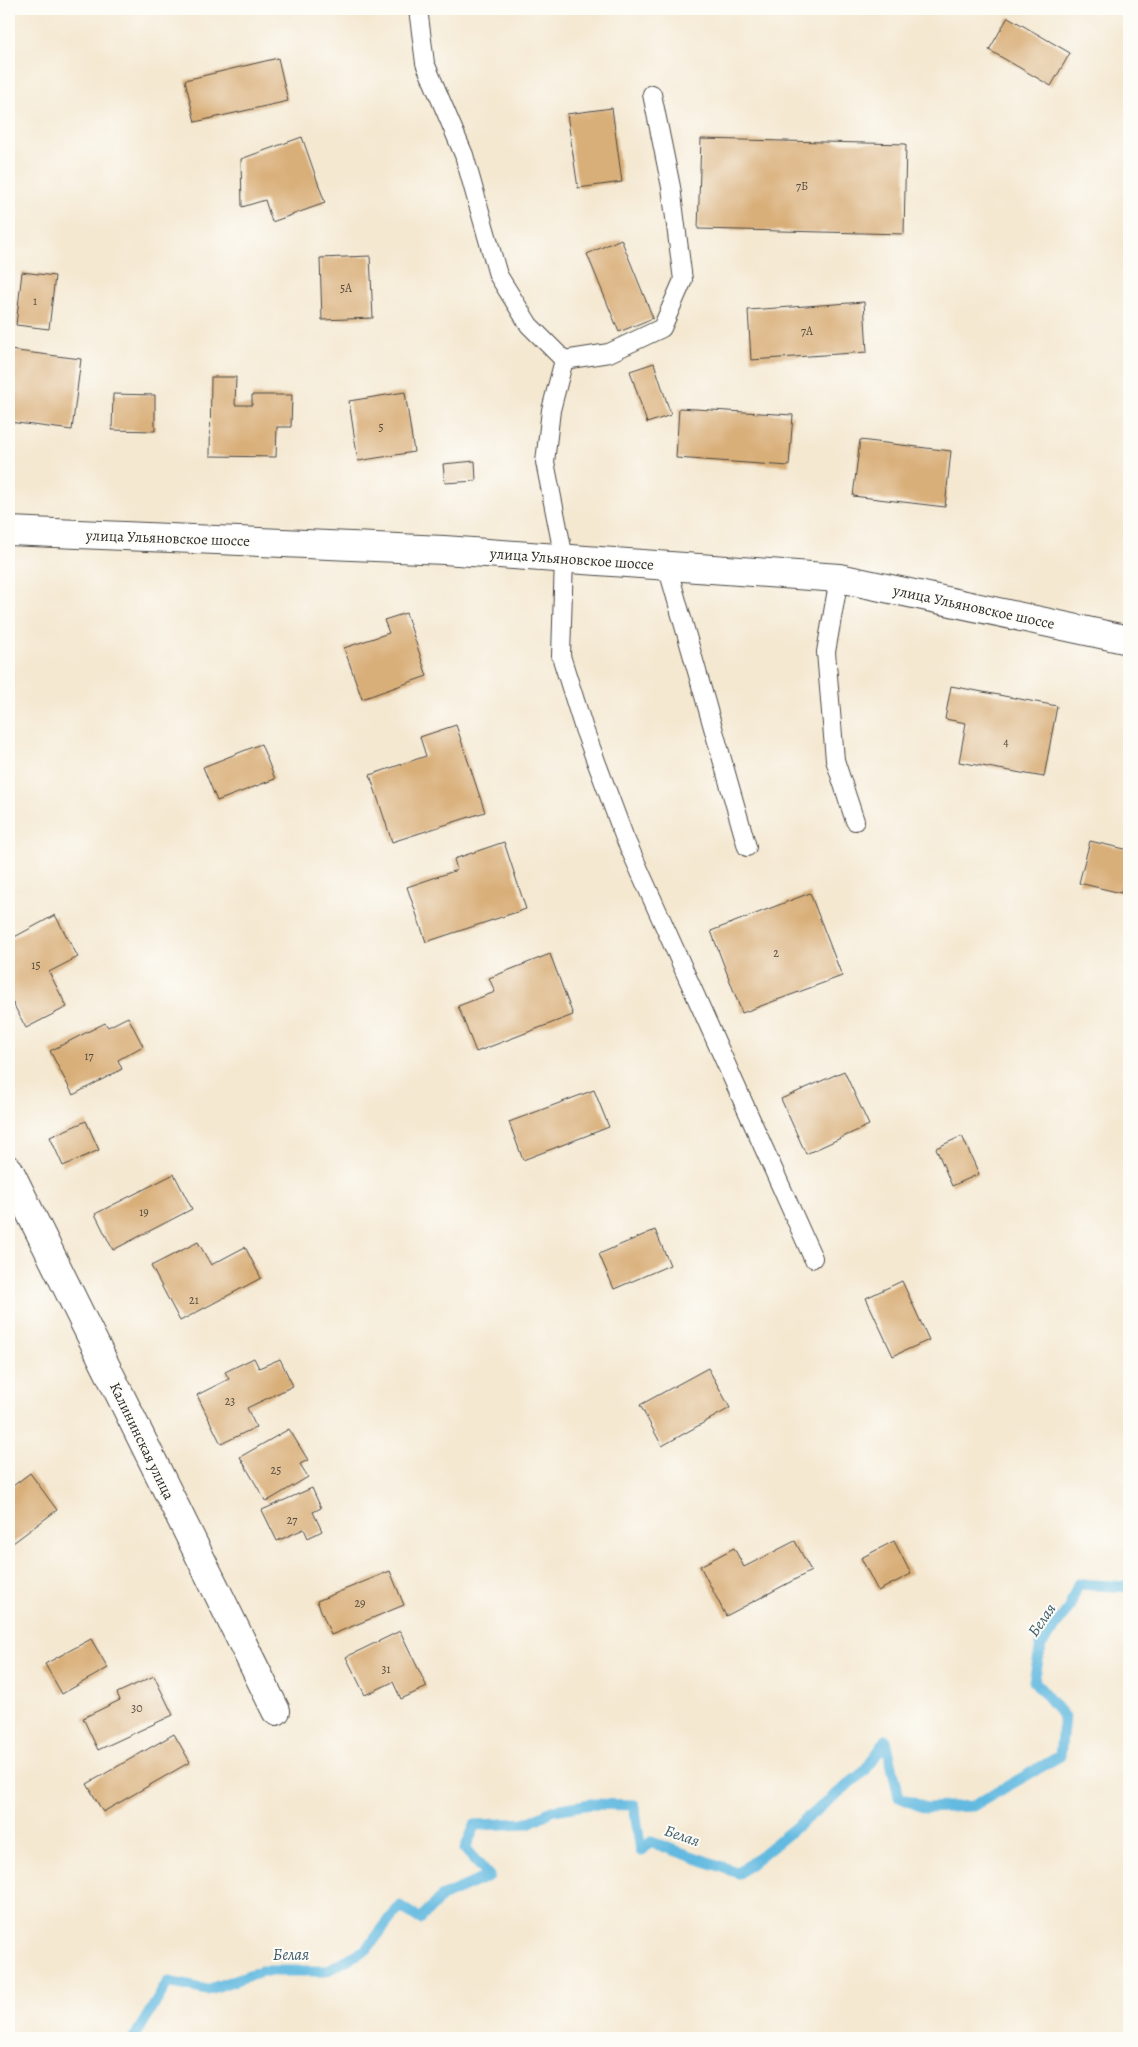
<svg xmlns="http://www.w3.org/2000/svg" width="1138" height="2047" viewBox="0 0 1138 2047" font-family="Alegreya,serif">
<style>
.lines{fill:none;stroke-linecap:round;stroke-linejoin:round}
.stream{stroke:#64bae0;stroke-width:11}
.building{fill:#d9af79}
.lane-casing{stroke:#494744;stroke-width:20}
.street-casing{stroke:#494744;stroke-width:30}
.secondary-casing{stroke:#494744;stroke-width:30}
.lane{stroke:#fff;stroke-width:18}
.street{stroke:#fff;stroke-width:28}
.secondary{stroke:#fff;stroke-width:28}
.labels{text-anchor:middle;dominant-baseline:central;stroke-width:4;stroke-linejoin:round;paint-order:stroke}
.number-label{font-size:12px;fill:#564c3e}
.street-label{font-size:15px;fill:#2b2b2b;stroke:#fdfcf7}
.water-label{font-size:16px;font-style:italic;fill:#3f5d6a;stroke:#fdfcf7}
</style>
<rect width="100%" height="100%" fill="#fdfcf7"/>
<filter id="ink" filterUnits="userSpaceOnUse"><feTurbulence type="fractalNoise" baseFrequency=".02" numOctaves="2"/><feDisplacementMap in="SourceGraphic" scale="10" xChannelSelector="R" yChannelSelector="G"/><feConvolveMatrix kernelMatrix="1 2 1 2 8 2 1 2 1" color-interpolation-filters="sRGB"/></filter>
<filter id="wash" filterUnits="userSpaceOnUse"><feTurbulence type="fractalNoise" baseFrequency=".0096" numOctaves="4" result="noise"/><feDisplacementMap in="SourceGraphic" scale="20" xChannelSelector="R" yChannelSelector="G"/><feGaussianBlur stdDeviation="1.12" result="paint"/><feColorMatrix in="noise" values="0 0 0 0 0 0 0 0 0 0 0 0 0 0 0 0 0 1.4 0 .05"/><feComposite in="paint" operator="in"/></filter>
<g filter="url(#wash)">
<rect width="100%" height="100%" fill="#f4e8d1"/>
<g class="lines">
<!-- stream -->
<path class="stream" d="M134,2038L168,1982L207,1990L261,1971H326L367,1949L400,1906L420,1919L441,1897L489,1876L465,1849L475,1825L528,1823L554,1810L591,1804L634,1805L641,1851L651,1842L739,1873L865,1771L886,1740L899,1797L925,1808L973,1806L1060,1756L1064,1717L1034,1681L1041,1645L1069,1608L1078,1584L1129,1587"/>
</g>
<g id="blocks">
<!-- building -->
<g class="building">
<path d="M1008,17L1070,53L1051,86L989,50Z"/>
<path d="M278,58L288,101L195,122L185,80Z"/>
<path d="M612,108L622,182L578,188L567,114Z"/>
<path d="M302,137L325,203L272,222L265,200L242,207L241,159Z"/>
<path d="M701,139L906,144L904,234L698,229Z"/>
<path d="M621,239L653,318L619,332L587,254Z"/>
<path d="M370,256L373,318L322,320L320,258Z"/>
<path d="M22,272L55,276L49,329L16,325Z"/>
<path d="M864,302L867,352L751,360L748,310Z"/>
<path d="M9,350L81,359L72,430L9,422Z"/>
<path d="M654,363L671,415L647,423L630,371Z"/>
<path d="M211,377H236L235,405H252V395H292L291,427H277L276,457L210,456Z"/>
<path d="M405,392L414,452L358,461L349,401Z"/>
<path d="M113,394L155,395V431L112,430Z"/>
<path d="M679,408L793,415L789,466L676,458Z"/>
<path d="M860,440L951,451L945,507L853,496Z"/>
<path d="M475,461L476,481L445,483L443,464Z"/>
<path d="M406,613L427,676L362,699L344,648L389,633L384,620Z"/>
<path d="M951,686L1057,706L1044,777L959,762L966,723L945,719Z"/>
<path d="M456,725L485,812L392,842L370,775L426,756L420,737Z"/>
<path d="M261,744L275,779L217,801L203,767Z"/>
<path d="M1090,841L1129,850V858L1121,893L1079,883Z"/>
<path d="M504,842L526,909L426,942L407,887L457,870L454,859Z"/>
<path d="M810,893L842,976L742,1013L711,931Z"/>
<path d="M55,915L78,957L49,972L67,1007L26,1028L9,996V940Z"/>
<path d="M550,954L573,1015L476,1052L458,1006L495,992L489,978Z"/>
<path d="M128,1017L143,1046L118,1060L122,1069L73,1095L50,1051L105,1023L108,1027Z"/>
<path d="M844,1071L869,1125L806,1154L781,1099Z"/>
<path d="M594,1090L609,1127L523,1160L509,1122Z"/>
<path d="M86,1121L99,1150L63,1166L50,1137Z"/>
<path d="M962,1136L979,1174L952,1186L936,1148Z"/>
<path d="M174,1174L192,1209L113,1250L95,1214Z"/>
<path d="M655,1230L670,1265L614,1289L599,1254Z"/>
<path d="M198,1242L211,1265L245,1247L261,1278L180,1321L151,1266Z"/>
<path d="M902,1281L929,1340L893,1356L866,1298Z"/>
<path d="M254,1358L259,1368L280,1359L293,1386L247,1408L256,1427L221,1444L197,1395L229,1379L225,1372Z"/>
<path d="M708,1368L730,1408L662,1446L640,1405Z"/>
<path d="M289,1429L308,1460L300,1464L308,1477L266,1502L240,1457Z"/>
<path d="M30,1473L57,1510L9,1546V1489Z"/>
<path d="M312,1488L321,1508L313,1512L322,1531L308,1538L304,1529L277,1541L262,1510Z"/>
<path d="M795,1541L811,1571L726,1616L700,1566L734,1548L744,1567Z"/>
<path d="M894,1541L911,1574L878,1591L861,1558Z"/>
<path d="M390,1571L404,1605L331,1635L317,1601Z"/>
<path d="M400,1631L427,1687L401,1699L393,1682L365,1695L346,1657Z"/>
<path d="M91,1639L108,1668L62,1694L45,1664Z"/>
<path d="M154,1676L173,1715L98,1750L83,1718L120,1700L117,1693Z"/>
<path d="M174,1734L190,1762L103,1812L87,1784Z"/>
</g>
</g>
</g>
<g filter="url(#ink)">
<use href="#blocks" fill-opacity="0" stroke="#494744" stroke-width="1"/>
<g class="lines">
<defs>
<g id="lane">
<path d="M418,9L425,63L464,155L498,275L529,325L564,360L609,353L662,328L683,280L671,187L652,94"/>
<path d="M564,360L551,410L545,462L564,558L561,656L584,729L624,836L813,1258"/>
<path d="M667,566L747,847"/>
<path d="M839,578L826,652L835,760L855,821"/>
</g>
<path id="street" d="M9,1170L276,1711"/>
<path id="secondary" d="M9,531L444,550L839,578L1129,640"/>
</defs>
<!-- lane casing -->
<use href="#lane" class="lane-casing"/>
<!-- street casing -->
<use href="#street" class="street-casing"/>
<!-- secondary casing -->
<use href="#secondary" class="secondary-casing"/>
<!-- lane -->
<use href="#lane" class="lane"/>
<!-- street -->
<use href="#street" class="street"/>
<!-- secondary -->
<use href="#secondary" class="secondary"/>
</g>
</g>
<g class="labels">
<!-- number labels -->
<g class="number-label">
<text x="802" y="186">7Б</text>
<text x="346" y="288">5А</text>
<text x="35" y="301">1</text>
<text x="807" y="331">7А</text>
<text x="381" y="427">5</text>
<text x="1006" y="742">4</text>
<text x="776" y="953">2</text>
<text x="36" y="965">15</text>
<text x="89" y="1056">17</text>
<text x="144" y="1212">19</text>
<text x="194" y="1300">21</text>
<text x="230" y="1401">23</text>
<text x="276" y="1470">25</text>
<text x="292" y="1520">27</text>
<text x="360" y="1603">29</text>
<text x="386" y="1669">31</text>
<text x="137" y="1708">30</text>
</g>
<!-- street labels -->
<g class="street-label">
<text transform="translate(168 538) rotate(2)">улица Ульяновское шоссе</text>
<text transform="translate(572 559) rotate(4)">улица Ульяновское шоссе</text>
<text transform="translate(974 607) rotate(12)">улица Ульяновское шоссе</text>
<text transform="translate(142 1441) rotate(64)">Калининская улица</text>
</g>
<!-- water labels -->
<g class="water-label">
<text transform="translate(1042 1620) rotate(-55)">Белая</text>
<text transform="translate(682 1836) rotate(19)">Белая</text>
<text x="291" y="1955">Белая</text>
</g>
</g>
<!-- margin -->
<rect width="1138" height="2047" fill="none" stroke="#fdfcf7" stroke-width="30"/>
</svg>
